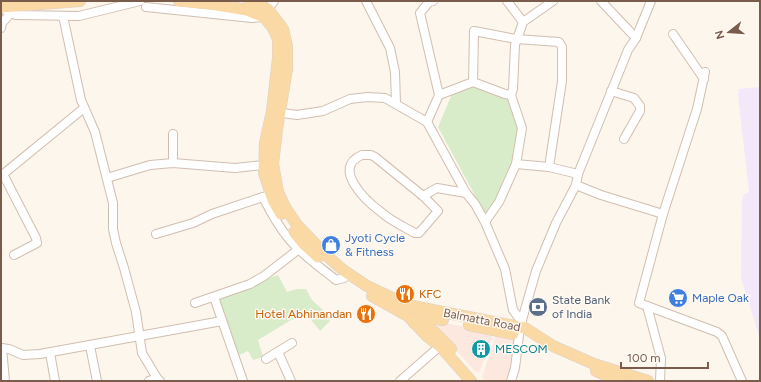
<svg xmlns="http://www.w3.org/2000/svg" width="761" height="382" viewBox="0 0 761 382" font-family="Figtree,sans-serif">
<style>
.commercial{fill:#fde8e0}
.education{fill:#f3e8fa}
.green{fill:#d8ecc9}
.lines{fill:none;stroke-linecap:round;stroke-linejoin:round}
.minor-casing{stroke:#d1beb0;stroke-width:10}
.major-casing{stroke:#dad1cd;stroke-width:12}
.minor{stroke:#fff;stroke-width:8}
.major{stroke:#fbd9a5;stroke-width:11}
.labels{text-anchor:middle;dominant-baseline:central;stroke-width:3;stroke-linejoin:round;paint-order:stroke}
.shop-label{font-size:12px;fill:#366cbe;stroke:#fffaf3;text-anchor:start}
.food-label{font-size:12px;fill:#c56008;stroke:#fffaf3;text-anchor:start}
.service-label{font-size:12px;fill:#4e5e75;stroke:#fffaf3;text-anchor:start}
.street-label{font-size:12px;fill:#7a5c4d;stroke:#fffaf3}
.culture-label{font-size:12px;fill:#0d838f;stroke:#fffaf3;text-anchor:start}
</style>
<rect width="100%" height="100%" fill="#fdf6ec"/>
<!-- commercial -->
<g class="commercial">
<path d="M440,322L494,332L479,373L475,371L442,335L437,327V324Z"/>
<path d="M496,335L524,338L510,381H485L482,377Z"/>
</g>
<!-- education -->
<path class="education" d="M760,87V339L741,278L742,206L743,195L749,192L738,95L739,89Z"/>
<!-- green -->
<g class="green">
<path d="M473,82L509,96C511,103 515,110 517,117C524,154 504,185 486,216L438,127L452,94Z"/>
<path d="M271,275L269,278L278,275L287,292L297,289H306L312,300L323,310L330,321L320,331L307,315L291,320L258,340L263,357L253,360L248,351L237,356L217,299Z"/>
</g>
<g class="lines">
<defs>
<g id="minor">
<path d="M366,1L390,48L395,72L396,104"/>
<path d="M507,1L523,22"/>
<path d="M601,1L636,38"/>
<path d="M6,6V11L16,15L79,16L140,1"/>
<path d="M146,7L252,18L263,17"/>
<path d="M268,9L274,1"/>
<path d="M63,16L81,100L95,132L113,203V229L116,243L124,268L136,312L142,353L157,378L160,381"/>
<path d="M1,28L2,23L11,13"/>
<path d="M673,34L704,79"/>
<path d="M705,72L697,109L663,214L639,303L717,332L722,336L742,381"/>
<path d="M473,82L474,31L516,39L559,42L562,47V81L549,167"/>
<path d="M611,91L634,98L640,106V111L624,139"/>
<path d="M439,95L473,82L505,94L511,95"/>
<path d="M275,112L297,115L323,111L350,99L368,97L385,98L427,122L466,193L475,204L485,222L505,269L513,310L522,322"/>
<path d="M427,122L439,95L420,13L429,2L433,1"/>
<path d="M173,134V163"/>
<path d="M362,155H371L375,157L423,196L438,211L419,233H415C404,227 391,221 381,212C366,201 331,168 362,155Z"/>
<path d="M516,164L549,167L578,174"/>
<path d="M3,174L36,238L37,243L14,255"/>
<path d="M1,176L84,108"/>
<path d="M107,178L150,165L173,163L235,168L264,165"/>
<path d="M576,185L601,195L663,214"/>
<path d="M271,195L263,197C270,211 278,226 289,239C302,255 320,267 336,280L344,278"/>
<path d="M423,196L437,188L466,193"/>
<path d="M485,222L499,202L516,164L522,128L511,95L513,89L515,45L523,22L553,1"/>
<path d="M156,234L193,223L212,214L263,197"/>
<path d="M214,297L243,381"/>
<path d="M195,303L250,284L264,276L299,249"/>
<path d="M647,306L661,358L660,381"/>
<path d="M90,346L97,381"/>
<path d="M1,348L9,349L23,355L40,354L222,321"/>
<path d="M2,348L5,381"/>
<path d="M278,352L291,381"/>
<path d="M50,353L55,381"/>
<path d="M266,359L292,343"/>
<path d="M149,381L157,378"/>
<path d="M400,381L440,346"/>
<path d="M511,381L515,368L520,327L536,271L556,223L576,185L578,174L628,50L636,38L651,1"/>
</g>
<g id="major">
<path d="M179,1L212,4L247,10L264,17L273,28L278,39V58L272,111L265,143L264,173L273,200L281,214"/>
<path d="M249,1L268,9L283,29L287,46V69L277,129L273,164L278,192L285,207L297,225L326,255L343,270L367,286L407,305L525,328L553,346L594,364L648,381"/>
<path d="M1,7L80,1"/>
<path d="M294,232L304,244L318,257"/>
<path d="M372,296L408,316L428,337L440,346L471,381"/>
<path d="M418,316L451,349"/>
<path d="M414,323L419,316L443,320"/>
<path d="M469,325L513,334"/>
<path d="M596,371L619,381"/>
</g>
</defs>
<!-- minor casing -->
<use href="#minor" class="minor-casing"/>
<!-- major casing -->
<use href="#major" class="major-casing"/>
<!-- minor -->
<use href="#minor" class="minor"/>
<!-- major -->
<use href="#major" class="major"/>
</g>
<!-- icons -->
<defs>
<symbol id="shop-disc" viewBox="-11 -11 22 22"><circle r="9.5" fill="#3f7fe0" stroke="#fffaf3"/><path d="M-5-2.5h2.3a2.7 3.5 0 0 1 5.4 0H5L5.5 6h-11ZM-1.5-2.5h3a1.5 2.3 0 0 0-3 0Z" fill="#fff"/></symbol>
<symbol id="restaurant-disc" viewBox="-11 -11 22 22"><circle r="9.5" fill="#e8710a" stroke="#fffaf3"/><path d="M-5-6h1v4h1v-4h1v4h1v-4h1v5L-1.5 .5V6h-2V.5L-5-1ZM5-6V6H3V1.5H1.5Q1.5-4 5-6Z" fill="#fff"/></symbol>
<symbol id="supermarket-disc" viewBox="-11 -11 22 22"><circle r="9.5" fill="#3f7fe0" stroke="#fffaf3"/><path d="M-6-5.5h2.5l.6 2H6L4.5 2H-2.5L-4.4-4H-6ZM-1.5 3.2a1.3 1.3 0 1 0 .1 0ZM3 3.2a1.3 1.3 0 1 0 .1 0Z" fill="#fff"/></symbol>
<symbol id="bank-disc" viewBox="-11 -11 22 22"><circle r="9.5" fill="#5c6f8a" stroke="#fffaf3"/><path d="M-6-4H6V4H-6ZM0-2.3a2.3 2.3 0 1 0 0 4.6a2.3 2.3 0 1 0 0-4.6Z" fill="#fff"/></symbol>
<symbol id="building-disc" viewBox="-11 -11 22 22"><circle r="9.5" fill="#0f9aa8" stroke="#fffaf3"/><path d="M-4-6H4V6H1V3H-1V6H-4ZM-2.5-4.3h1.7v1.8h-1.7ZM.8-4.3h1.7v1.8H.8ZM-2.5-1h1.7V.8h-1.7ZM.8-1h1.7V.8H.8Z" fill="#fff"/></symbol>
</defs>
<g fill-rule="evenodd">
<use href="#shop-disc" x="320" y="234" width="22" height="22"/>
<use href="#restaurant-disc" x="394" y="283" width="22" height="22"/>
<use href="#supermarket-disc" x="667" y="287" width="22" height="22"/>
<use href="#bank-disc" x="527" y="296" width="22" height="22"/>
<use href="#restaurant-disc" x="355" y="303" width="22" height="22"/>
<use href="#building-disc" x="470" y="338" width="22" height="22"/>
</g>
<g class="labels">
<!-- shop labels -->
<g class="shop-label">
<text x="345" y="238">Jyoti Cycle<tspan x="345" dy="14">&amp; Fitness</tspan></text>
<text x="692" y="298">Maple Oak</text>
</g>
<!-- food labels -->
<g class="food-label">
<text x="419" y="294">KFC</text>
<text x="352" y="314" text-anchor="end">Hotel Abhinandan</text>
</g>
<!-- service labels -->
<g class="service-label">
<text x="552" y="300">State Bank<tspan x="552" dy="14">of India</tspan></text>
</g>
<!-- street labels -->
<g class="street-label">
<text transform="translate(482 320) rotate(11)">Balmatta Road</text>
</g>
<!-- culture labels -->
<g class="culture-label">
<text x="495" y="349">MESCOM</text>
</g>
</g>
<!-- border -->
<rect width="761" height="382" fill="none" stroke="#7a5c4d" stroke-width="4"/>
<!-- north arrow -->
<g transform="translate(729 32) rotate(253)" stroke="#fffaf3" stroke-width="3" paint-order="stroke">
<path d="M0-3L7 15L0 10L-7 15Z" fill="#7a5c4d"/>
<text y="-6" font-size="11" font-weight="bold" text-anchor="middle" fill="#7a5c4d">N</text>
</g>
<!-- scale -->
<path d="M621 362v6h87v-6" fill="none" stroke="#7a5c4d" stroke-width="2"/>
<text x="627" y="362" font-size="12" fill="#7a5c4d" stroke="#fffaf3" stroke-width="3" paint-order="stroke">100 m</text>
</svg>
